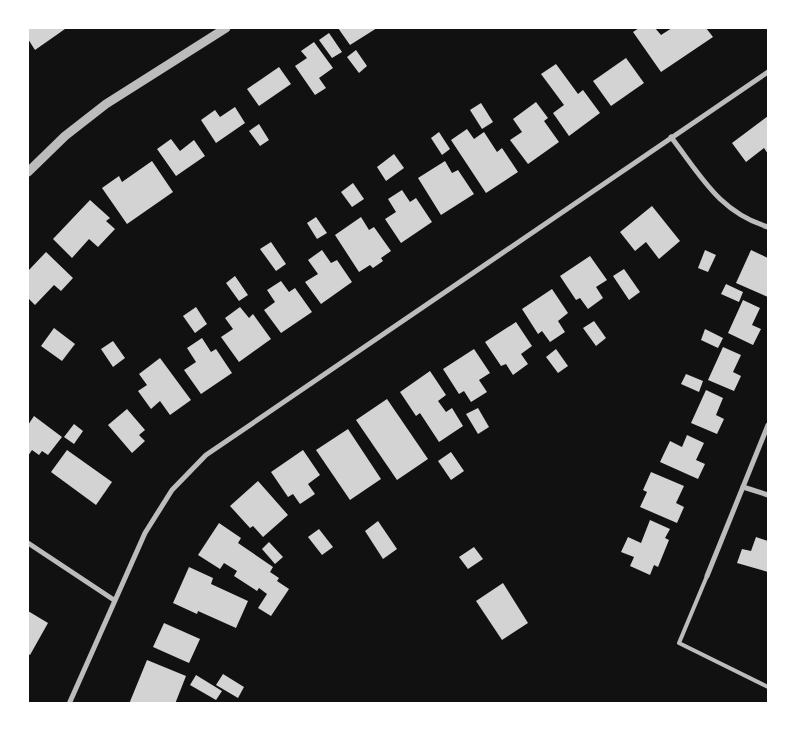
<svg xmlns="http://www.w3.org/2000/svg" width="796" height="731" viewBox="0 0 796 731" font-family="'Nunito Sans',sans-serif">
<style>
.building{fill:#d3d3d3}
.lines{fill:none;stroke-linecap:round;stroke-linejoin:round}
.service{stroke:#bcbcbc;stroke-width:4}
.minor{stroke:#bcbcbc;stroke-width:5}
.tertiary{stroke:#bcbcbc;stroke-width:9}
</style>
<rect width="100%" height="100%" fill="#111"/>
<!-- building -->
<g class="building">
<path d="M28,28H64L65,29L35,50L28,39Z"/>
<path d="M338,28H377L350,45Z"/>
<path d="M639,28H655L661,35L672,28H706L713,37L661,72L633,32Z"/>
<path d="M329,33L342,52L332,58L319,40Z"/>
<path d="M314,42L333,68L319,78L326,88L315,95L295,66L307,58L301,51Z"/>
<path d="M356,50L367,66L359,73L347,57Z"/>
<path d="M626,58L644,83L611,106L593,81Z"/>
<path d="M556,64L578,94L583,90L600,113L569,136L553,113L564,105L541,74Z"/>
<path d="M279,67L291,84L259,106L247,89Z"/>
<path d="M536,102L548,118L544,121L559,142L528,164L510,140L522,132L513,119Z"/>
<path d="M481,103L493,122L482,129L470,110Z"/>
<path d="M235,107L245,123L216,143L201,120L215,110L220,117Z"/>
<path d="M768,116V154L764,148L746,162L732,143Z"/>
<path d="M259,124L269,140L260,146L249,131Z"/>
<path d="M467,129L474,139L484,132L497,152L502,148L518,172L486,193L451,140Z"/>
<path d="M439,132L450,149L442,155L431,138Z"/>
<path d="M171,139L180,151L194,140L205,156L176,176L157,149Z"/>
<path d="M394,154L404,168L386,181L377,167Z"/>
<path d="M152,161L173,192L127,224L102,188L119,176L122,182Z"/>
<path d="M445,161L452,173L458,170L474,194L441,215L418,178Z"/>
<path d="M353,183L364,199L352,207L341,192Z"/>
<path d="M402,190L410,202L416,198L432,222L401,243L385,219L396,212L388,199Z"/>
<path d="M90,200L110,218L106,221L115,229L98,247L89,239L72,258L53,239Z"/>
<path d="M652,206L680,241L659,259L646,242L635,251L620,232Z"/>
<path d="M316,217L327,233L317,239L307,223Z"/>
<path d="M361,217L369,230L374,227L391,251L381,258L383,261L373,268L370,265L359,272L335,235Z"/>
<path d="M271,242L286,264L276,271L260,249Z"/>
<path d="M322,250L331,263L337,260L352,282L321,304L305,282L318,274L308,260Z"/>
<path d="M705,250L716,255L708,272L698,268Z"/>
<path d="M751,250L768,258V297L736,283Z"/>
<path d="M46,252L73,278L61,291L54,285L35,305L28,298V271Z"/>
<path d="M590,256L607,280L596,287L603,298L588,309L580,298L576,300L560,276Z"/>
<path d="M624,269L640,292L629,300L613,276Z"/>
<path d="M235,276L248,295L239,301L226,283Z"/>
<path d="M281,281L289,292L295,288L312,312L281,333L264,310L275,302L267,290Z"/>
<path d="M726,284L743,292L739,302L721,294Z"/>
<path d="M552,289L568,313L558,321L565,332L550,342L542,331L538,334L522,309Z"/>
<path d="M743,300L760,308L752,325L761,329L753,345L728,333Z"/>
<path d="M196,307L207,324L195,333L183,316Z"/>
<path d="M240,307L249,318L253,314L271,339L239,362L221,337L233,329L225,318Z"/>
<path d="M594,321L606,338L596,346L583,328Z"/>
<path d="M516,322L532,346L521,354L528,364L513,375L506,364L501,366L485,342Z"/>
<path d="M54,328L75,344L62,361L41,346Z"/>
<path d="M705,329L723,338L718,348L701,340Z"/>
<path d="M202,338L211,352L216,349L232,373L201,394L184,370L196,362L187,348Z"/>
<path d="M113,341L125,358L113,367L101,349Z"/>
<path d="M723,347L741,355L733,372L741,376L734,391L708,380Z"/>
<path d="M474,349L490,373L479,380L487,392L471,402L464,391L459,394L443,369Z"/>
<path d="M556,349L568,366L558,373L546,357Z"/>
<path d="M160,358L191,400L170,415L160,401L151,409L138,391L147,385L139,374Z"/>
<path d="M430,371L446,395L438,401L446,412L452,408L463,426L439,442L420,413L416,416L400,392Z"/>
<path d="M686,374L703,381L699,392L681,384Z"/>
<path d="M706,390L723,398L716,415L724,419L717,434L691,423Z"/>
<path d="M387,399L428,459L397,480L356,420Z"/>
<path d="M478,408L489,427L478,434L466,414Z"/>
<path d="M127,409L145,430L139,435L145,441L132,453L108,425Z"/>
<path d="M34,416L62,437L48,455L42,451L39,455L32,450L28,456V425Z"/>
<path d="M74,424L83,431L74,444L64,437Z"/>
<path d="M348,429L381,479L350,500L316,450Z"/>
<path d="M687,435L704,443L696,460L705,464L698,479L660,462L670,441L682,447Z"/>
<path d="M67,450L112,482L96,505L51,472Z"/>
<path d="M303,450L320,475L308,484L315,494L300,504L293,494L288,497L271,472Z"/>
<path d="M451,452L464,471L451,480L438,461Z"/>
<path d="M651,472L684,486L676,503L684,507L677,523L640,507L647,492L643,490Z"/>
<path d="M258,481L288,515L263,537L253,526L250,528L230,506Z"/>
<path d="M650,520L670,529L665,538L669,540L658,567L654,565L650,575L630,566L634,557L621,552L628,537L641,543Z"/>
<path d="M378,521L397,549L383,559L365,531Z"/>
<path d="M219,523L241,538L238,543L273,567L270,572L279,578L277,581L289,589L271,616L258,608L267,594L259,588L257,591L234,576L237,571L224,563L220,569L198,555Z"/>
<path d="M319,529L333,547L322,555L308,537Z"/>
<path d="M756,537L768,541V572L737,563L742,549L751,551Z"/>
<path d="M269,542L283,557L275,564L262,549Z"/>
<path d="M474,547L483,559L468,569L459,557Z"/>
<path d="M189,567L213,578L211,584L248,601L236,628L198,611L197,614L173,603Z"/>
<path d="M503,583L528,623L502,640L476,601Z"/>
<path d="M28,611L48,623L30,655L28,654Z"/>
<path d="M164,623L200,639L189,663L153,647Z"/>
<path d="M147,660L186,676L175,704H129Z"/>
<path d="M223,674L244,687L238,698L216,685Z"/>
<path d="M196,675L222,691L216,700L190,685Z"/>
</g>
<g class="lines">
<!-- service -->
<path class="service" d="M707,576L679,643L768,687"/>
<!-- minor -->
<g class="minor">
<path d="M671,137C701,176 719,212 768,227"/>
<path d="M743,487L768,495"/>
<path d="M28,543L114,600"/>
<path d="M707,576L768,425"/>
<path d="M69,704L145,533L172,490L206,455L768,72"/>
</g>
<!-- tertiary -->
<path class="tertiary" d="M28,172L65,136L106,104L226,28"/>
</g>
<!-- border -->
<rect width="796" height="731" fill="none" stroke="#ffffff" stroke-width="58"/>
</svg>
